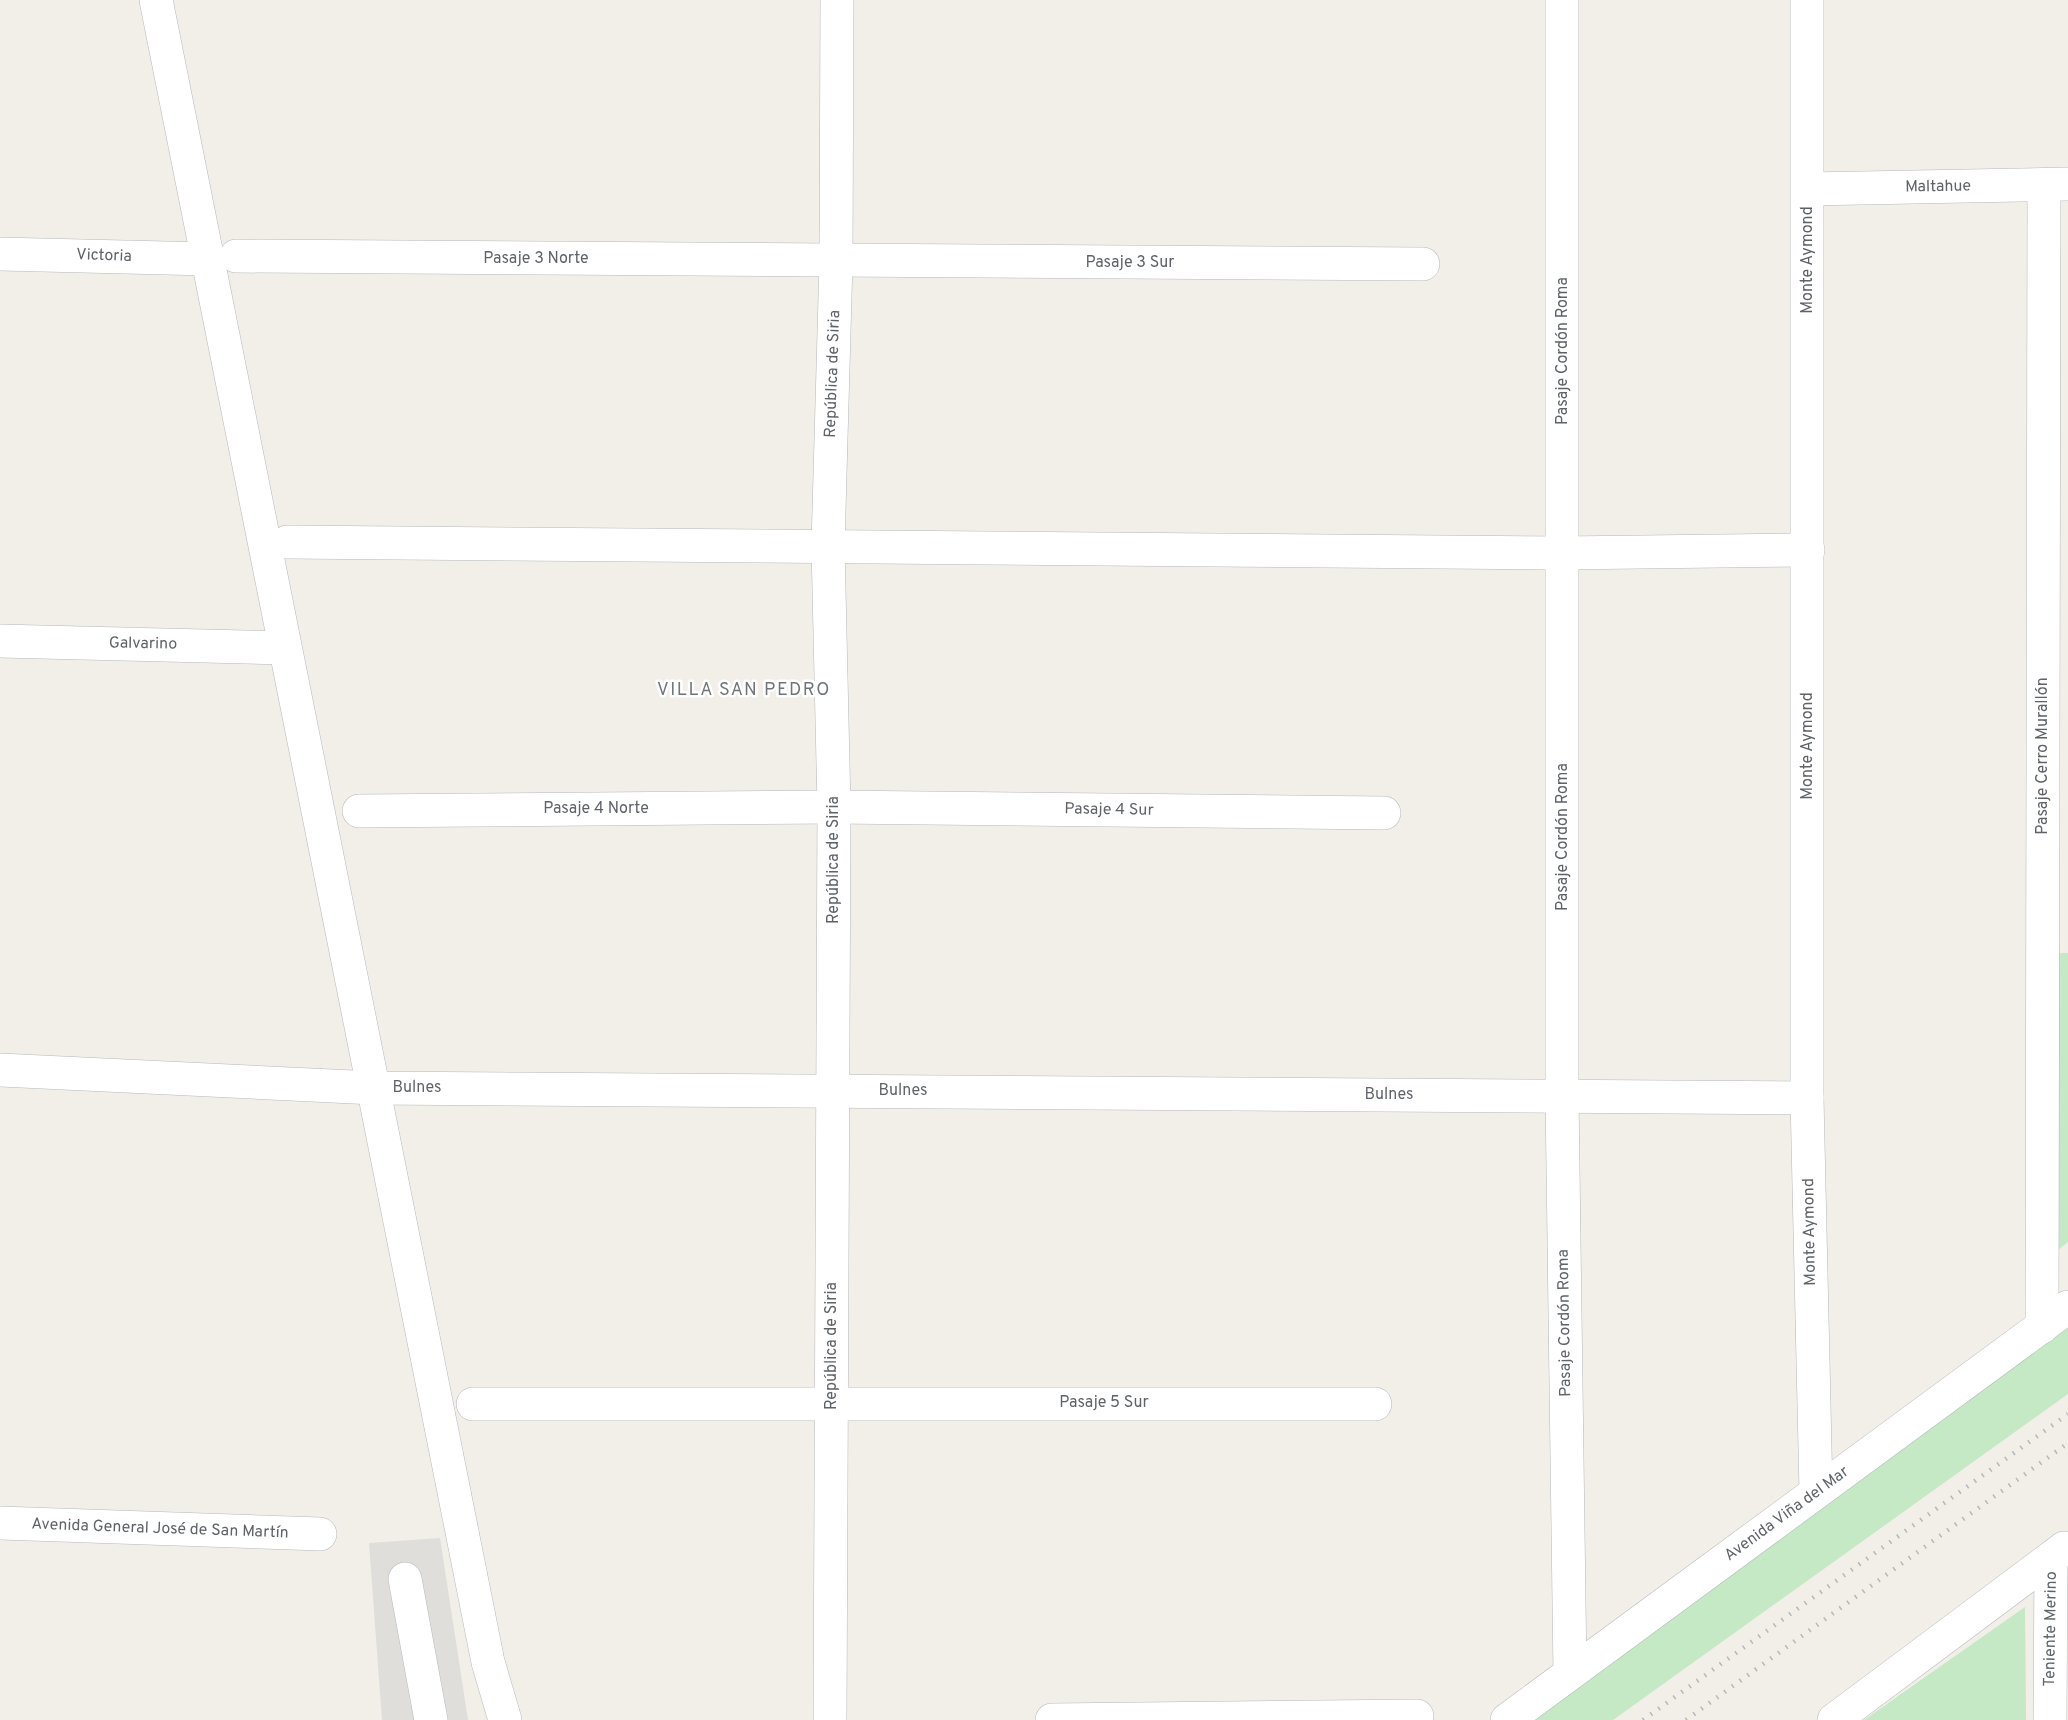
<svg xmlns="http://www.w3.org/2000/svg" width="2068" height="1720" viewBox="0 0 2068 1720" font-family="Overpass,sans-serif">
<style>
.industrial{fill:#e0deda}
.green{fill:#c5e8c5}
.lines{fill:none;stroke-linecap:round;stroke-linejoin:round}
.minor-casing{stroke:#b5b8bc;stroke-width:34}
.minor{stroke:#fff;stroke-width:33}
.rail{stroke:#b6b7b8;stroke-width:4.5;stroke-dasharray:1.5 8;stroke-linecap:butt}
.labels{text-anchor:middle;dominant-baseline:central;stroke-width:5;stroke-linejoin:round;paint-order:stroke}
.street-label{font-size:16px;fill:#5f6368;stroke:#fff}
.neighbourhood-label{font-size:18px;letter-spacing:1.5px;fill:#70757a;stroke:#fff}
</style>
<rect width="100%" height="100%" fill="#f1efe8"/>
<!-- industrial -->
<path class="industrial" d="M440,1538L468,1720H382L369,1543Z"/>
<!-- green -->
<g class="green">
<path d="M2057,953H2068V1242L2058,1250Z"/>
<path d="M2068,1323V1394L1613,1720H1527Z"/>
<path d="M2025,1607L2026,1720H1864Z"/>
</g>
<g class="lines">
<defs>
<g id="minor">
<path d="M156,0L488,1662L505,1720"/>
<path d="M1562,0V1096L1570,1673"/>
<path d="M1807,0V1098L1816,1492"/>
<path d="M1808,189L2068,184"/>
<path d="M0,254L208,259"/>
<path d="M236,256L1423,264"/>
<path d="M287,542L1563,553L1808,550"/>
<path d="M0,641L285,648"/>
<path d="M359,811L834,807L1384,813"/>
<path d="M0,1070L374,1088L1807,1098"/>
<path d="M2042,1327L2044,185"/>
<path d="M473,1404H1375"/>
<path d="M0,1523L320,1534"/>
<path d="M405,1579L431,1720"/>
<path d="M830,1720L834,807L828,546L836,261L837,0"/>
<path d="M1052,1720L1417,1716"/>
<path d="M1507,1720L2068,1307"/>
<path d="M1834,1720L2051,1558"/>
<path d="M2050,1720L2051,1558L2064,1548"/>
</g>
</defs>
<!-- minor casing -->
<use href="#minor" class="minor-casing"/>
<!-- minor -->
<use href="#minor" class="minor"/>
<!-- rail -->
<g class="rail">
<path d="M1643,1720L2068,1414"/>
<path d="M1686,1720L2068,1443"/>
</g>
</g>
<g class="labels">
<!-- street labels -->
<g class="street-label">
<text transform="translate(1938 187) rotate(-1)">Maltahue</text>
<text transform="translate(104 256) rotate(2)">Victoria</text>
<text x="536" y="259">Pasaje 3 Norte</text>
<text transform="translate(1808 260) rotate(-90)">Monte Aymond</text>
<text x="1130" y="263">Pasaje 3 Sur</text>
<text transform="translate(1563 351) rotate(-90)">Pasaje Cordón Roma</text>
<text transform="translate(833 374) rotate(-88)">República de Siria</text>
<text transform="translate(143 644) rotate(1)">Galvarino</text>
<text transform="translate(1808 746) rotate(-90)">Monte Aymond</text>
<text transform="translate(2043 756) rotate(-90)">Pasaje Cerro Murallón</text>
<text x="596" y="809">Pasaje 4 Norte</text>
<text transform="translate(1109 810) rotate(1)">Pasaje 4 Sur</text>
<text transform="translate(1563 837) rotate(-90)">Pasaje Cordón Roma</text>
<text transform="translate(834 860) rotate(-90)">República de Siria</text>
<text x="417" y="1088">Bulnes</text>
<text x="903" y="1091">Bulnes</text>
<text x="1389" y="1095">Bulnes</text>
<text transform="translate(1810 1232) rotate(-91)">Monte Aymond</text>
<text transform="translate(1565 1323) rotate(-91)">Pasaje Cordón Roma</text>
<text transform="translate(832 1346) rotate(-90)">República de Siria</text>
<text x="1104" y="1403">Pasaje 5 Sur</text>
<text transform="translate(1787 1514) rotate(-36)">Avenida Viña del Mar</text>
<text transform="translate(160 1529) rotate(2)">Avenida General José de San Martín</text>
<text transform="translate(2051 1629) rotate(-89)">Teniente Merino</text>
</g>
<!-- neighbourhood labels -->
<g class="neighbourhood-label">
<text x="744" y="690">VILLA SAN PEDRO</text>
</g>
</g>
</svg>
